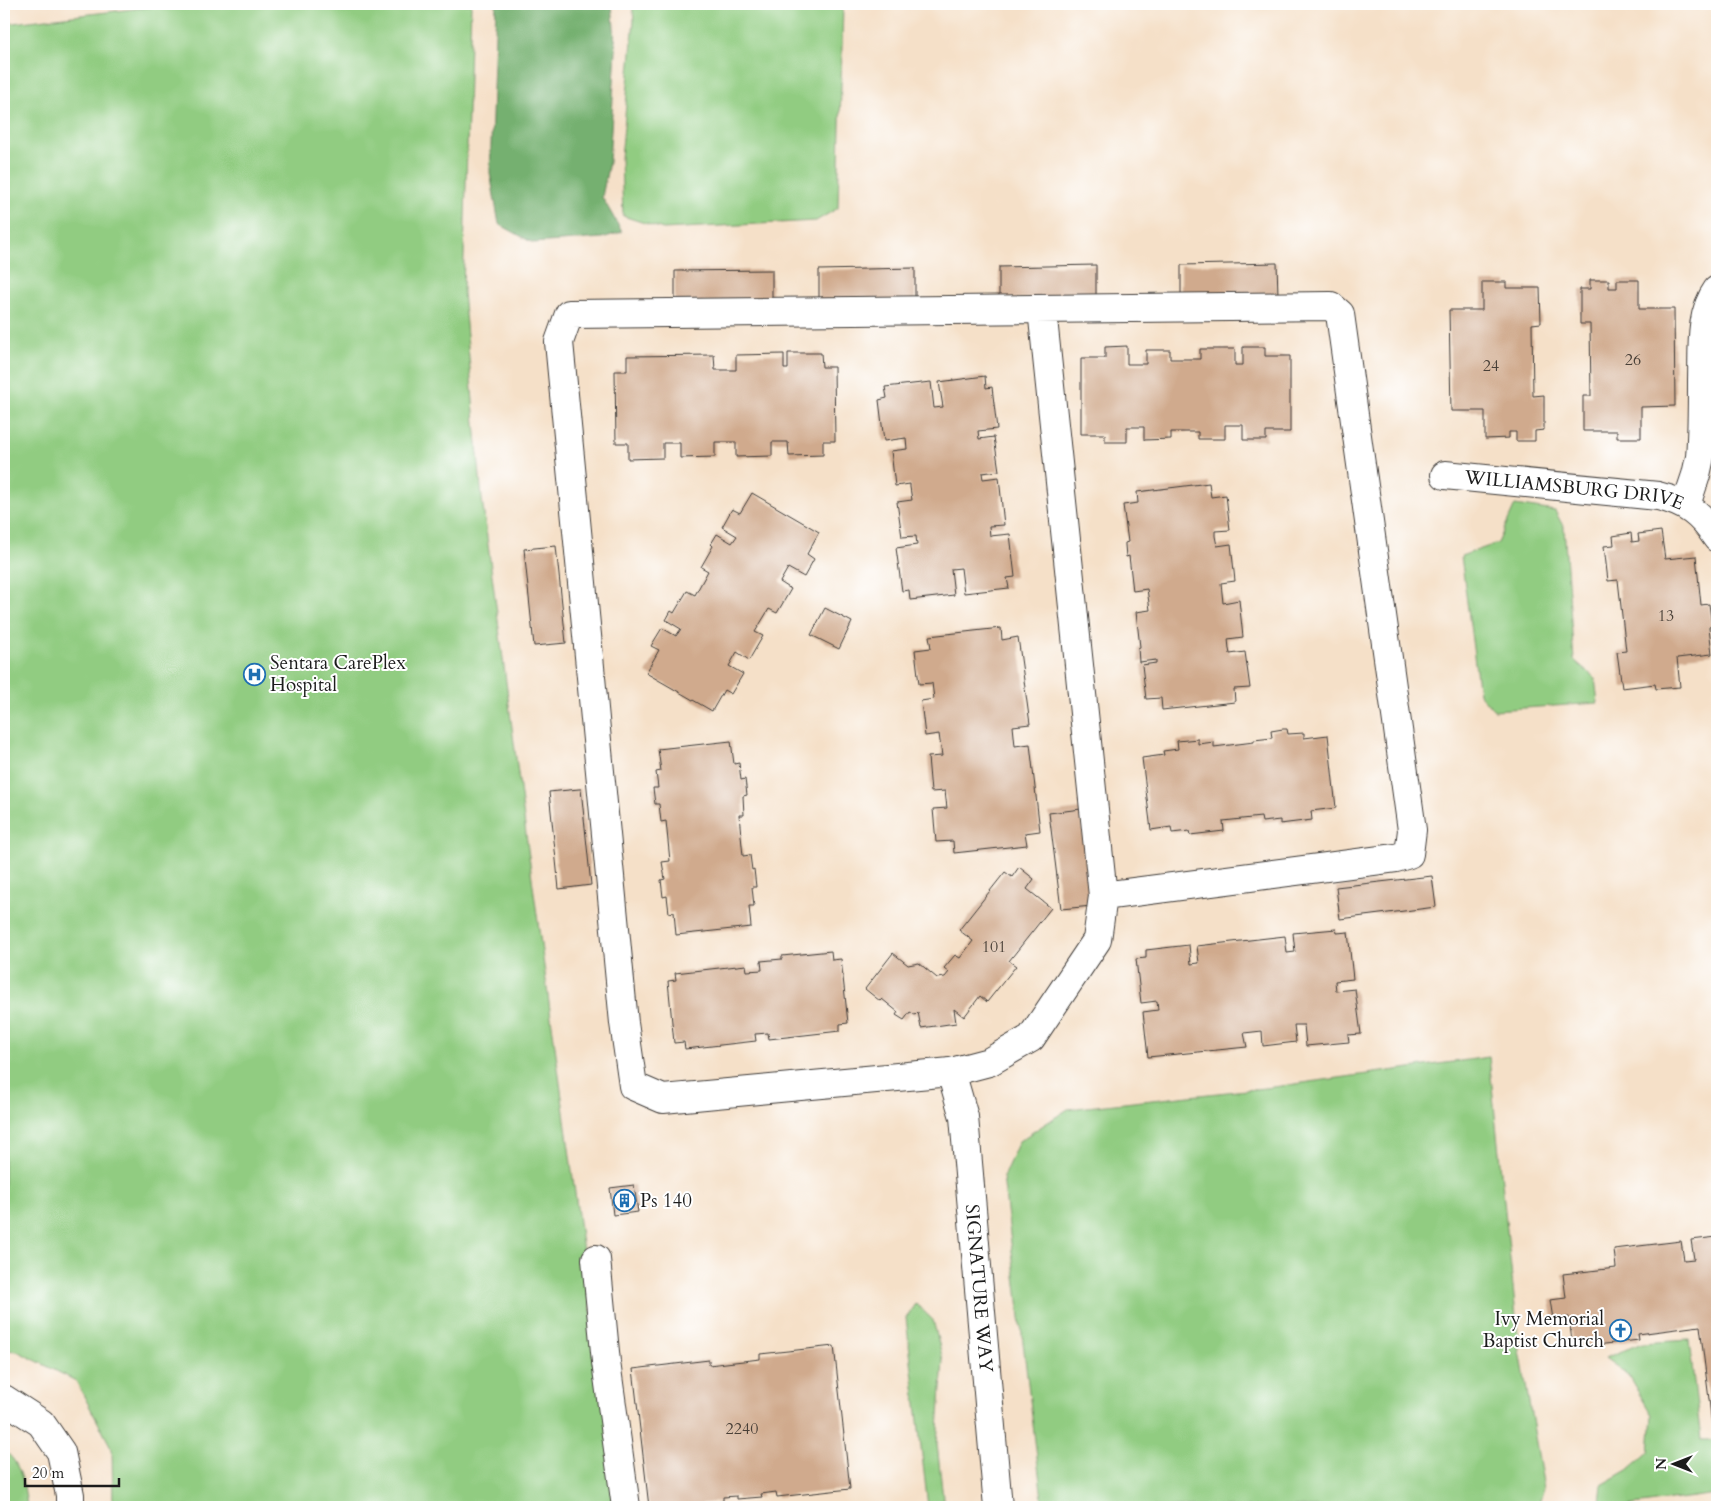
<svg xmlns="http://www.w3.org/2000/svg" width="1721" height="1511" viewBox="0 0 1721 1511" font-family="Cardo,serif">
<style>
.green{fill:#91cc81;stroke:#56744e}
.forest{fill:#74b06f;stroke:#486646}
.building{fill:#d0aa8d}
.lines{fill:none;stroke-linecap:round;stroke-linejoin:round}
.minor-casing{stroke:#3d3936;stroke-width:30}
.minor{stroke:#fff;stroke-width:28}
.labels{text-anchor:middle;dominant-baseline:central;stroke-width:4;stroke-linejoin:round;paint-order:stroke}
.number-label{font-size:16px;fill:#494038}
.street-label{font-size:19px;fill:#1c1c1c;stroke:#fff}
.poi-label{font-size:19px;fill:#1c1c1c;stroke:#fff;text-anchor:start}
</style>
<rect width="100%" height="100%" fill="#fff"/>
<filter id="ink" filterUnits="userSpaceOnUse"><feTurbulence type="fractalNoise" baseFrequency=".02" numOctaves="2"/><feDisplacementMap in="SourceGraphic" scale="10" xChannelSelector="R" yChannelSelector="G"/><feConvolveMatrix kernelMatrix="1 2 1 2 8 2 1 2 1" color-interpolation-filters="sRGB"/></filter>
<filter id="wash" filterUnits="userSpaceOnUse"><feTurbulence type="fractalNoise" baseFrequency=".0096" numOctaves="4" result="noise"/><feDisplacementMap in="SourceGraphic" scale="20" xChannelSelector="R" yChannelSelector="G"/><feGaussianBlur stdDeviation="1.12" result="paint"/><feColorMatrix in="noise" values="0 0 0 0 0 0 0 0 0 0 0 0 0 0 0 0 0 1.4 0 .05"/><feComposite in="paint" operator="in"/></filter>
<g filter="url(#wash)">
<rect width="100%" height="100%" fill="#f5e0c8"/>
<!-- green -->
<g class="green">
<path d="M210,4H471L463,292L482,499L528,849L618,1507H113L112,1449L76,1381L17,1351L4,1350V24L159,6Z"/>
<path d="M632,4H843L838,208L816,221L663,229L623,216L621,158L634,20Z"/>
<path d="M1515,505L1555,511L1564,528L1574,660L1595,678L1598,703L1494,710L1479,694L1461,556L1498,543Z"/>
<path d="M1489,1057L1519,1345L1544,1488L1538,1507H1043L1003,1177L1019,1141L1068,1109L1274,1087Z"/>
<path d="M916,1304L933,1320L943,1360L937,1444L944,1507H928L906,1318Z"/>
<path d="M1689,1340L1701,1440H1717V1494L1618,1507L1600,1502L1602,1485L1628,1470L1649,1452L1652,1415L1628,1375L1605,1358L1642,1343Z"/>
<path d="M4,1451C21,1461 25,1489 27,1507H4Z"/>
</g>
<!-- forest -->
<path class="forest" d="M496,4H612L616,51L609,162L602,197L622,232L602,238L533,243L499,224L490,173Z"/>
<g id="blocks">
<!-- building -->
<g class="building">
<path d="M1277,263L1278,296L1181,298V265Z"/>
<path d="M1096,265V297L999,299V267Z"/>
<path d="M915,268V301L819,303V270Z"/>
<path d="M772,270V302L675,303V271Z"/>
<path d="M1590,280H1609V288H1617V280H1639V309H1674L1675,406L1641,407V438H1617V431H1583V396H1591L1590,324H1580V289H1590Z"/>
<path d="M1482,282H1506V288H1540L1541,323L1532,324L1533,396L1544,395V430L1535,431V441H1516V432H1509V438L1485,439V411H1451L1449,310H1482Z"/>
<path d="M1127,346V364H1146V350H1170V359H1200V349H1235V365H1243V347H1265V356H1290V432H1266V440H1243V425H1225V439H1198V432H1171V439L1144,440V427H1127V442H1105V434H1081V358H1105V347Z"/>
<path d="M788,353H821L822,367H834L835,441H823V455L789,456L788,442H772V456L736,457V442H715V457L680,458V443H663V458L628,459V443H616L615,371H627V356L714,355L715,370H736V355L784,354V369H788Z"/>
<path d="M985,376L986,388L992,387L997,429L978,431L979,439L994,437L999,471L982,473L983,479L999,477L1004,525L989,526L990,536L1010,534L1015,577L1007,578L1009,588L964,593L961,568L951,569L954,595L910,600L909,590L902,591L896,548L917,545L916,536L902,537L897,502L912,500L910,487V484L895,486L891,451L907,449L906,438L884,441L879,400L887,398L885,387L931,382L934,408L943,407L939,382Z"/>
<path d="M1209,483L1211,497L1226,495L1230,530L1215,531V536L1217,546L1231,544L1235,581L1221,583L1223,603L1239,600L1243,637L1228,639L1229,649L1230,654L1245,652L1250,688L1234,689L1235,702L1162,710L1161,698L1146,699L1142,665L1156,663V660L1139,662L1138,648L1140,647L1136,612L1150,610L1147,589L1133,591L1129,556L1126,557L1125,545V543L1128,542L1123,505L1138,503L1137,492Z"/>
<path d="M752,493L819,532L807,554L814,559L804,577L788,568L780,582L791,589L777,613L769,609L755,632L763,636L749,660L737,652L729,666L743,674L731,694L724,690L712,711L646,673L659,650L651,646L662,628L676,636L681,629L666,620L671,611L674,613L687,591L695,595L708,571L701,567L713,546L711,544L717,534L732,543L737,536L722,527L732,509L740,513Z"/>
<path d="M1661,531L1665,559L1696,556L1701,605L1709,604L1712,626L1709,627L1712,654L1677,658L1680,687L1656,689L1655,684L1622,688L1617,652L1626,651L1618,580L1608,581L1604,546L1614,545L1613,536L1631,533L1632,542L1639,541L1638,534Z"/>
<path d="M556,546L566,643L534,646L524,549Z"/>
<path d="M825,608L852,622L839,649L811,635Z"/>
<path d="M1001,628L1002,640L1018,637L1030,724L1013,726L1015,746L1030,744L1040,831L1025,833L1027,845L954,853L953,841L936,842L933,809L947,808L945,791L931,792L928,757L942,756L939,734L925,736L921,701L934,699L932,683L919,684L915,650L931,648L929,636Z"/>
<path d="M1283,729H1287L1288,734L1304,733V738L1328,735L1336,808L1311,811L1312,820L1280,824V820L1262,822L1261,817L1223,821L1224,831L1190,835L1189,831L1172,833L1171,827L1151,830L1142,758L1164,755L1163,751L1178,749L1177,741L1198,739V744L1214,742V747L1254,742V740L1272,738L1271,731Z"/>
<path d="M731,741L734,764L739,763L741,780L745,779L747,795L743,796L744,815H739L743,856L750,855L752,870L754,869L756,887H752L754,906H749L751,927L676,935L674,912L669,913L667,896L663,897L661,880L665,879L662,862L670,861L666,821L661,822L659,804H655L653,788H658L656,772L661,771L658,749Z"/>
<path d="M579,789H581L591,885L559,889L549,792Z"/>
<path d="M1081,809L1092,906L1061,909L1049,813Z"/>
<path d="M1019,867L1034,879L1027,889L1051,908L1009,961L1016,966L987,1002L980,996L964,1017L954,1009L956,1023L921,1028L918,1012L915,1015L910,1012L904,1020L896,1015L898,1012L882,999L880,1001L865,989L893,953L908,965L919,963L937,978L945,977L949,972L944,968L955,955L960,958L973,941L959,930L1005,872L1012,877Z"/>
<path d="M1432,876L1436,907L1340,919L1336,887Z"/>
<path d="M1336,929L1337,933L1348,932L1353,979L1335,981L1336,991L1355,989L1361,1034L1348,1035L1349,1042L1306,1046L1304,1025H1294L1296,1042L1263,1046L1262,1031L1244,1033L1247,1047L1148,1057L1143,1012L1158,1010L1157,1001L1141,1003L1136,959L1146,958V950L1189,945L1191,964L1199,963L1197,946L1285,936L1287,953L1295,952L1293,933Z"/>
<path d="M831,951L832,960L841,959L848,1023L840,1024V1031L769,1039L768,1033L755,1034L756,1041L685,1049L684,1042L674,1043L668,981L676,980L675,973L746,965L747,971L762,970L761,961L782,959V956Z"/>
<path d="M634,1185L638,1212L613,1215L610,1188Z"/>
<path d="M1717,1237V1424H1712L1700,1326L1638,1334L1639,1340L1588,1346L1587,1340L1572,1341L1569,1317L1553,1319L1550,1300L1566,1298L1563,1274L1616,1268L1614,1249L1681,1241L1684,1260L1694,1259L1691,1240Z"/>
<path d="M834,1346L850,1489L777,1497L776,1492L761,1494L762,1497L737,1499V1496L723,1497V1501L671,1507H649L633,1369L709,1360V1365L760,1359V1354Z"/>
</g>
</g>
</g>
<g filter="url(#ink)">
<use href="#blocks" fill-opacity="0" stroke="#3d3936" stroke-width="1"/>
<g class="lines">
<defs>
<g id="minor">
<path d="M1042,309L1103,896L1097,940L1031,1038L989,1062L951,1072L663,1099L633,1086L624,1023L559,342L569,314L1331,306L1340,314L1412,830L1409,854L1396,858L1103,896"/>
<path id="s1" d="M1445,475L1658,496C1687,503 1701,514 1717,538"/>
<path d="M1686,505L1696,475L1700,457C1702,432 1702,406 1702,380C1703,351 1699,315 1717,290"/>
<path id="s2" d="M951,1072L964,1117L998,1507"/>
<path d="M596,1259L606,1362L626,1507"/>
<path d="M4,1399L41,1423L61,1452L70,1495V1507"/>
</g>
</defs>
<!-- minor casing -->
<use href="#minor" class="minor-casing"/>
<!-- minor -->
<use href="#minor" class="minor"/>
</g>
</g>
<!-- icons -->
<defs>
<symbol id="hospital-ring" viewBox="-11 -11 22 22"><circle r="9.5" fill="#fff" stroke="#1f6fb2" stroke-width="1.5"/><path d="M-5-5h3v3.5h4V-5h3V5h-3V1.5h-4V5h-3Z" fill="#1f6fb2"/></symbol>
<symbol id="building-ring" viewBox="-11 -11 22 22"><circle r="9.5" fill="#fff" stroke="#1f6fb2" stroke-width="1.5"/><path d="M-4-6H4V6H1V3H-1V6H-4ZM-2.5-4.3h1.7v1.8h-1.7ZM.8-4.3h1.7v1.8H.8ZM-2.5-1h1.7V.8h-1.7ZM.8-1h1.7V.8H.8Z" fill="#1f6fb2"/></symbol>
<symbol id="church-ring" viewBox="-11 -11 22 22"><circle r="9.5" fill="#fff" stroke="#1f6fb2" stroke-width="1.5"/><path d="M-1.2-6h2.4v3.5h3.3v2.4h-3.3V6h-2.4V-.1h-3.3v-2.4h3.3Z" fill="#1f6fb2"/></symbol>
</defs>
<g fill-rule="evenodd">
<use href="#hospital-ring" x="242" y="662" width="25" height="25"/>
<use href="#building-ring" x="612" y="1188" width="25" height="25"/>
<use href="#church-ring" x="1608" y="1318" width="25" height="25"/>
</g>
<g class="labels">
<!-- number labels -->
<g class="number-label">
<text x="1633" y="360">26</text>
<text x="1491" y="366">24</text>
<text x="1666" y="616">13</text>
<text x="994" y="947">101</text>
<text x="742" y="1429">2240</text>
</g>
<!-- street labels -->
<g class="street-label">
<text stroke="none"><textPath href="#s1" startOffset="130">WILLIAMSBURG DRIVE</textPath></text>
<text stroke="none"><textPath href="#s2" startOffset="219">SIGNATURE WAY</textPath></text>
</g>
<!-- poi labels -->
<g class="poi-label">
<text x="270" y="663">Sentara CarePlex<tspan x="270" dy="22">Hospital</tspan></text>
<text x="640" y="1201">Ps 140</text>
<text x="1604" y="1319" text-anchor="end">Ivy Memorial<tspan x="1604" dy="22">Baptist Church</tspan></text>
</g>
</g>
<!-- margin -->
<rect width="1721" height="1511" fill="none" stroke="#fff" stroke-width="20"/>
<!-- north arrow -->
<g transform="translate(1674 1464) rotate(270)" stroke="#ffffff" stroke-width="4" paint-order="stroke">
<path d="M0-4L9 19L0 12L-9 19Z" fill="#1c1c1c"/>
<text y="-8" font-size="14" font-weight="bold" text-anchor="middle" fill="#1c1c1c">N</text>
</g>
<!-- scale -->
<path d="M25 1478v8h94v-8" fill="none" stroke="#1c1c1c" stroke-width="2.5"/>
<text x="32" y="1478" font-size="15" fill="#1c1c1c" stroke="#ffffff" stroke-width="4" paint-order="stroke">20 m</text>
</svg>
